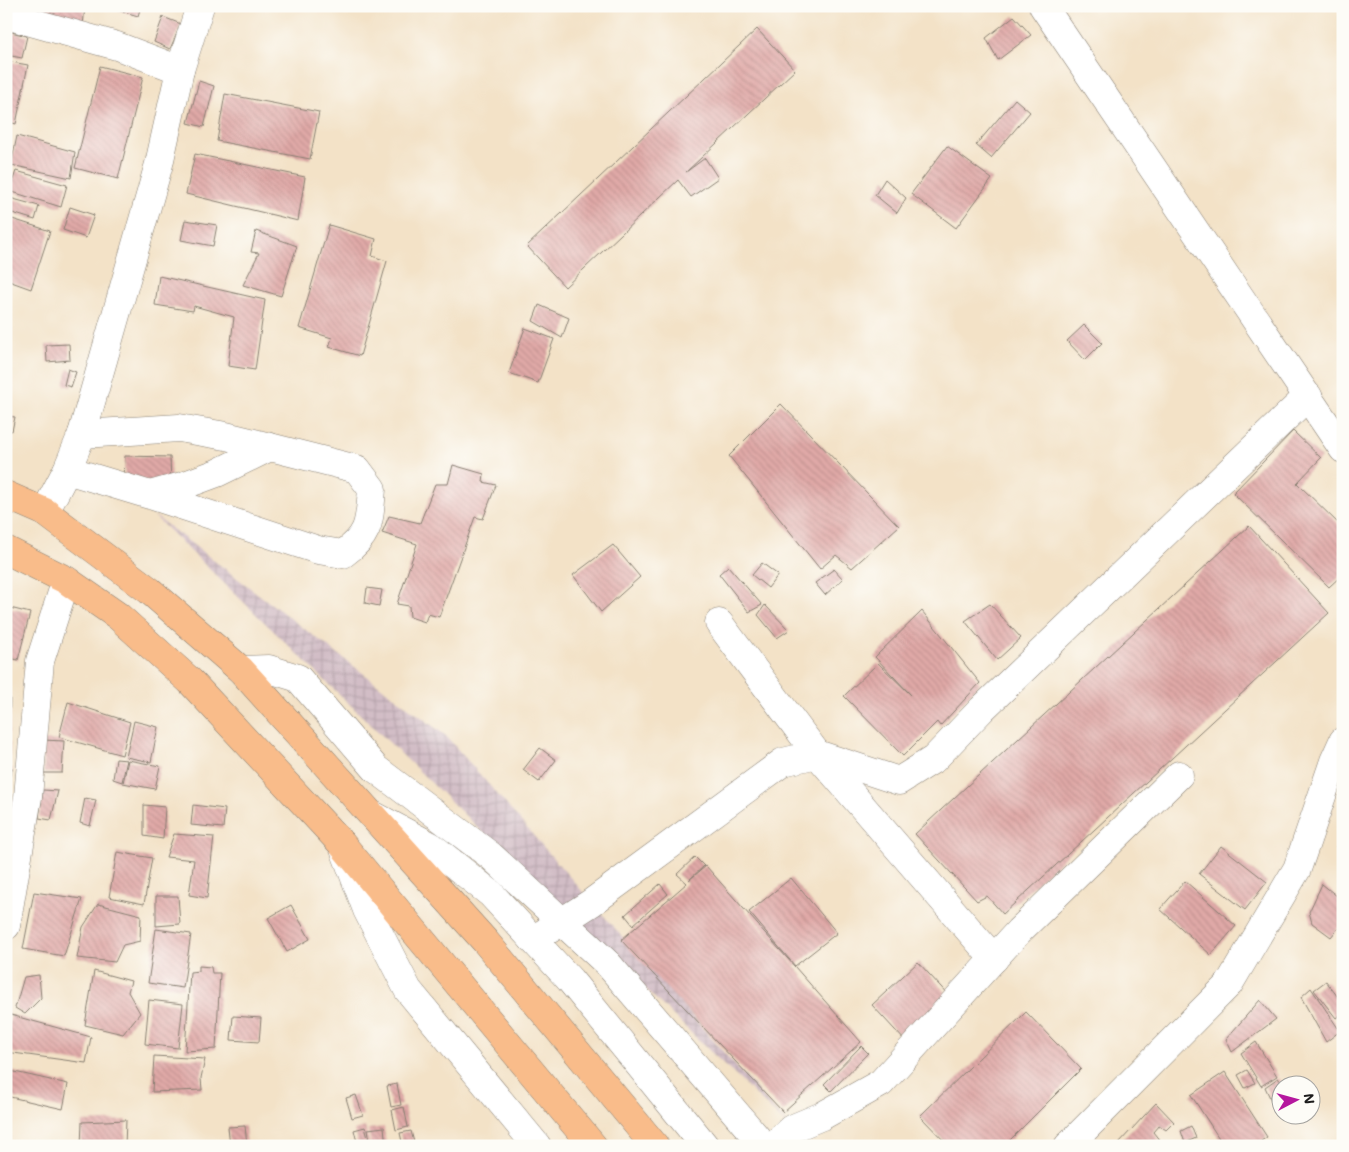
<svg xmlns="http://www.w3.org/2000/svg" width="1349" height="1152" viewBox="0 0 1349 1152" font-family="Mali,sans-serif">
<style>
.industrial{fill:url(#industrial-grid)}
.building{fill:url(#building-back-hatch)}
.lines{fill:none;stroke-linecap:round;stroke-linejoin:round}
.minor-casing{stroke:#887f72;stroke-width:29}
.major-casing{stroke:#887f72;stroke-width:29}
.minor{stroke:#fff;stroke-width:28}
.major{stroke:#f9bc8a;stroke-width:28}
</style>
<defs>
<pattern id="industrial-grid" width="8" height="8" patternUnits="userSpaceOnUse" patternTransform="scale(1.25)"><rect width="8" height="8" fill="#d2bdc6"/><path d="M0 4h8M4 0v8" fill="none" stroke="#b4a2aa"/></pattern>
<pattern id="building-back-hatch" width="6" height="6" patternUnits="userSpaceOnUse" patternTransform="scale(1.25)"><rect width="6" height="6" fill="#e0a9a7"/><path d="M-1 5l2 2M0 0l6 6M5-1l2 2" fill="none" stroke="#c0918f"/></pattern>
</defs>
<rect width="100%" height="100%" fill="#fdfcf7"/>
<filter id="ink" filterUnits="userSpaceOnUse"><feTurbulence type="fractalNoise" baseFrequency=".02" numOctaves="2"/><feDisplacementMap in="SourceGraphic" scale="10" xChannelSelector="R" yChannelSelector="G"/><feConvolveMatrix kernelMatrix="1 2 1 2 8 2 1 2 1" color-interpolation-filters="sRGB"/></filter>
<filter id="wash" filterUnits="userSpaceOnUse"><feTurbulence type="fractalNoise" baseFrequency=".0096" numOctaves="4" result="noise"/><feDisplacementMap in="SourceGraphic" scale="20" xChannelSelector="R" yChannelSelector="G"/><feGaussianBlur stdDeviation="1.12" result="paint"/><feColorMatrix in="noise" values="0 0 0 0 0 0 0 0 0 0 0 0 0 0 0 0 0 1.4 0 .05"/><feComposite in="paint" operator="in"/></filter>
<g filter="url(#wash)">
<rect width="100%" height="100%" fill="#f3e2c7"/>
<!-- industrial -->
<path class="industrial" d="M151,513L446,736L791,1129Z"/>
<g id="blocks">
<!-- building -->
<g class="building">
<path d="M44,6H85L83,26L43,14Z"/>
<path d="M105,6H141L138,16Z"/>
<path d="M1014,16L1031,35L998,60L986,38Z"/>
<path d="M163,17L181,24L170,49L154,42Z"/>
<path d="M757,29L795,70L686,172L705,158L718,178L691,197L678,180L565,287L527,246Z"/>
<path d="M7,31L27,36L22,58L6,55Z"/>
<path d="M6,61L28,65L16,124L6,121Z"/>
<path d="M100,66L143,77L118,179L75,168Z"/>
<path d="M199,81L214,86L204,127L188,123Z"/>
<path d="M225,94L319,112L310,159L217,141Z"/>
<path d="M1015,99L1030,112L991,158L976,145Z"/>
<path d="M17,136L75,152L71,178L11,165Z"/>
<path d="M947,146L992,179L956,228L911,194Z"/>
<path d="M195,154L305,177L298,221L186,194Z"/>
<path d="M16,171L67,185L61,207L9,191Z"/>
<path d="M885,179L906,198L897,213L875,195Z"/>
<path d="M6,197L39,206L35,220L6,211Z"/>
<path d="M70,207L94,215L86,238L63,230Z"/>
<path d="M6,217L50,231L31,289L6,280Z"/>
<path d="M185,220L217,225L213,246L181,240Z"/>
<path d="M329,225L376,239L372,256L387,261L360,356L329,347L332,338L299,328Z"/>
<path d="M256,231L297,246L281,296L243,285L259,253L251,252Z"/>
<path d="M159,276L265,300L255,370L228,366L234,317L194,306L193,311L155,305Z"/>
<path d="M539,305L569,318L562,338L533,321Z"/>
<path d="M1084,325L1102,343L1085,360L1067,341Z"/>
<path d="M525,328L554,339L538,383L509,373Z"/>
<path d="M69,344L70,360L47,362L46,345Z"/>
<path d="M68,369L76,372L71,387L64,385Z"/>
<path d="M781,404L899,526L852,568L836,555L820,569L729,456Z"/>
<path d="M6,416L15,417L12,431L6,430Z"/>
<path d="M1293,431L1321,458L1297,483L1343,528V574L1329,587L1233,493Z"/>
<path d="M125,456L170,457L171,485L124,481Z"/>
<path d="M453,465L484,474L483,482L496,485L483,519L475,517L439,617L428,614L425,622L410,617L409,606L397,604L417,544L382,533L389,516L420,523L435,484H448Z"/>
<path d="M1249,526L1329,613L1003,914L987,896L977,901L915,834Z"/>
<path d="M613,545L640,577L601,612L573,575Z"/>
<path d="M762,563L778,575L768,588L752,575Z"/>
<path d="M728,566L762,605L749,612L719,574Z"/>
<path d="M834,569L843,579L825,595L815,583Z"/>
<path d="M367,588L382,590L379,606L365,603Z"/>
<path d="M990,604L1021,638L997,660L965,621Z"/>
<path d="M765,605L789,630L777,638L758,615Z"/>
<path d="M6,607L30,613L18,660L6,657Z"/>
<path d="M922,611L980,683L940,726L937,722L903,756L844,696L878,663L911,695L875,657Z"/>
<path d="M6,698H10L9,733H6Z"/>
<path d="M68,702L130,722L122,755L59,737Z"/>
<path d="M134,721L158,727L151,762L126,757Z"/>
<path d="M43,740L64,741L62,773H44Z"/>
<path d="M6,743H10L9,762H6Z"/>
<path d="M540,748L556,760L539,782L523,770Z"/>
<path d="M116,759L127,760L122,782L113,779Z"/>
<path d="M128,760L160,766L155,789L123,783Z"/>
<path d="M6,768H13L6,785Z"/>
<path d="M43,790L58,791L51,820L39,818Z"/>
<path d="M85,798L96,800L90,826L80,823Z"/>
<path d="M144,805L165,807L163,839L144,836Z"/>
<path d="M193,805L225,809L223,828L191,825Z"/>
<path d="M1343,832V850L1336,847Z"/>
<path d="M174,834L214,837L207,898L189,895L194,860L166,857Z"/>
<path d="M1221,846L1267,882L1245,910L1199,874Z"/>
<path d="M117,852L152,858L144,904L109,897Z"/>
<path d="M695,857L704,866L689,880L706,866L861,1042L783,1112L621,940L687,883L677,874Z"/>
<path d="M791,878L837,933L795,966L749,912Z"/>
<path d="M1185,881L1236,926L1211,955L1160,909Z"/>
<path d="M660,884L668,894L633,925L625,915Z"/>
<path d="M1322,884L1343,901V922L1331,937L1312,923L1309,912Z"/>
<path d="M34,892L82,899L64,956L23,949Z"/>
<path d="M156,896H178L180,924L156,926Z"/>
<path d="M98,904L141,915L140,941L123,945L115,962L77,958L83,927Z"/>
<path d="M291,905L310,939L287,952L268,918Z"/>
<path d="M156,929L191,934L183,988L148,983Z"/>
<path d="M918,962L952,999L906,1042L872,1005Z"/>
<path d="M199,966L211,967L212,973H220L216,1049L185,1051L190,972L199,971Z"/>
<path d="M94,971L131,981L128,992L140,1013L123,1034L85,1025Z"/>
<path d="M39,975L41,998L25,1014L15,1008L24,977Z"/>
<path d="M1326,981L1343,1004V1013L1336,1018L1314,990Z"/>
<path d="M1311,988L1340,1031L1326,1042L1301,997Z"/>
<path d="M149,1000L183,1004L178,1048L145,1044Z"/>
<path d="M1260,1000L1276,1019L1232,1052L1226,1039Z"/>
<path d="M1026,1012L1081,1069L1004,1146H949L920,1116Z"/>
<path d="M11,1015L91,1037L86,1063L6,1052V1032Z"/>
<path d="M233,1016L261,1018L259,1042L231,1040Z"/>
<path d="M1256,1042L1277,1076L1261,1086L1241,1053Z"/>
<path d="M861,1046L868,1053L831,1091L824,1084Z"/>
<path d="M154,1056L205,1059L201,1078L202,1090L152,1092Z"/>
<path d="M6,1070L68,1084L63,1109L6,1096Z"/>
<path d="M1247,1070L1255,1083L1245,1088L1238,1075Z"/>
<path d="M1225,1072L1267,1137L1254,1146H1224L1191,1095Z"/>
<path d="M1278,1078L1283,1084L1282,1102L1276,1096L1271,1100L1265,1087Z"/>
<path d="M397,1084L401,1105L391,1107L387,1086Z"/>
<path d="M1312,1093L1318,1105L1312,1110Z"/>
<path d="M356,1095L363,1115L352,1118L346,1098Z"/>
<path d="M1156,1103L1174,1122L1166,1130L1159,1125L1153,1132L1164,1146H1149L1144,1141L1140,1146H1122L1119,1143Z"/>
<path d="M404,1107L408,1127L396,1130L392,1110Z"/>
<path d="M126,1120L125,1146H81L82,1122Z"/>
<path d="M245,1126L247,1145L230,1146L228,1127Z"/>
<path d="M1191,1126L1196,1138L1185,1143L1181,1131Z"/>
<path d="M365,1127L370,1146H358L354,1130Z"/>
<path d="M384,1127L386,1146H371L368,1129Z"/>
<path d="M411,1131L415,1146H403L400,1133Z"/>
</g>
</g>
</g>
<g filter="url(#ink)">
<use href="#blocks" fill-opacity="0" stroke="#887f72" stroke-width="1"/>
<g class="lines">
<defs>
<g id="minor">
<path d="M1043,6L1343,449"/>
<path d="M6,15L117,46L180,70"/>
<path d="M82,434L179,428L226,436L270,447"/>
<path d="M67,470L150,495L318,550L343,554C371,534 369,521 372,489L357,469L270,447L217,473L182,486L150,495"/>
<path d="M45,512L67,470L82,434L159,164L180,70L200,6"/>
<path d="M719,623L817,754L994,959"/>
<path d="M241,670L269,669L298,678L376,769L491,856L608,964L764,1146"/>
<path d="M373,815L431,846L491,894L570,980L705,1146"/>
<path d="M344,849L367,910L408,990L537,1146"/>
<path d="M6,926L28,797L40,661L66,580"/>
<path d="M533,940L591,903L783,762L817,754L899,781L934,759L982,709L1308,396"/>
<path d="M773,1146L791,1129L822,1116L881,1083L1019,931L1179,775"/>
<path d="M1068,1146L1229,984L1297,869L1334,761L1343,741"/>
</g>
<g id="major">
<path d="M6,495L45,512L150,591L241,670L485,941L655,1146"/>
<path d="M6,550L66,580L118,616L190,681L341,843L593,1146"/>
</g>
</defs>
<!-- minor casing -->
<use href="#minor" class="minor-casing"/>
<!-- major casing -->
<use href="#major" class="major-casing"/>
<!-- minor -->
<use href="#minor" class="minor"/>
<!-- major -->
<use href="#major" class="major"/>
</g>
</g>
<!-- margin -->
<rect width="1349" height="1152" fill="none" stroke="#fdfcf7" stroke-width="25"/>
<!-- north arrow -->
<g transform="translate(1296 1100) rotate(84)"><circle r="24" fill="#fdfcf7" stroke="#a3a29f"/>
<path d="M0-4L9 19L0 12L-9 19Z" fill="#b5179e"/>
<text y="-8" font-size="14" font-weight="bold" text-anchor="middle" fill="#1c1c1c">N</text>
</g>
</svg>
